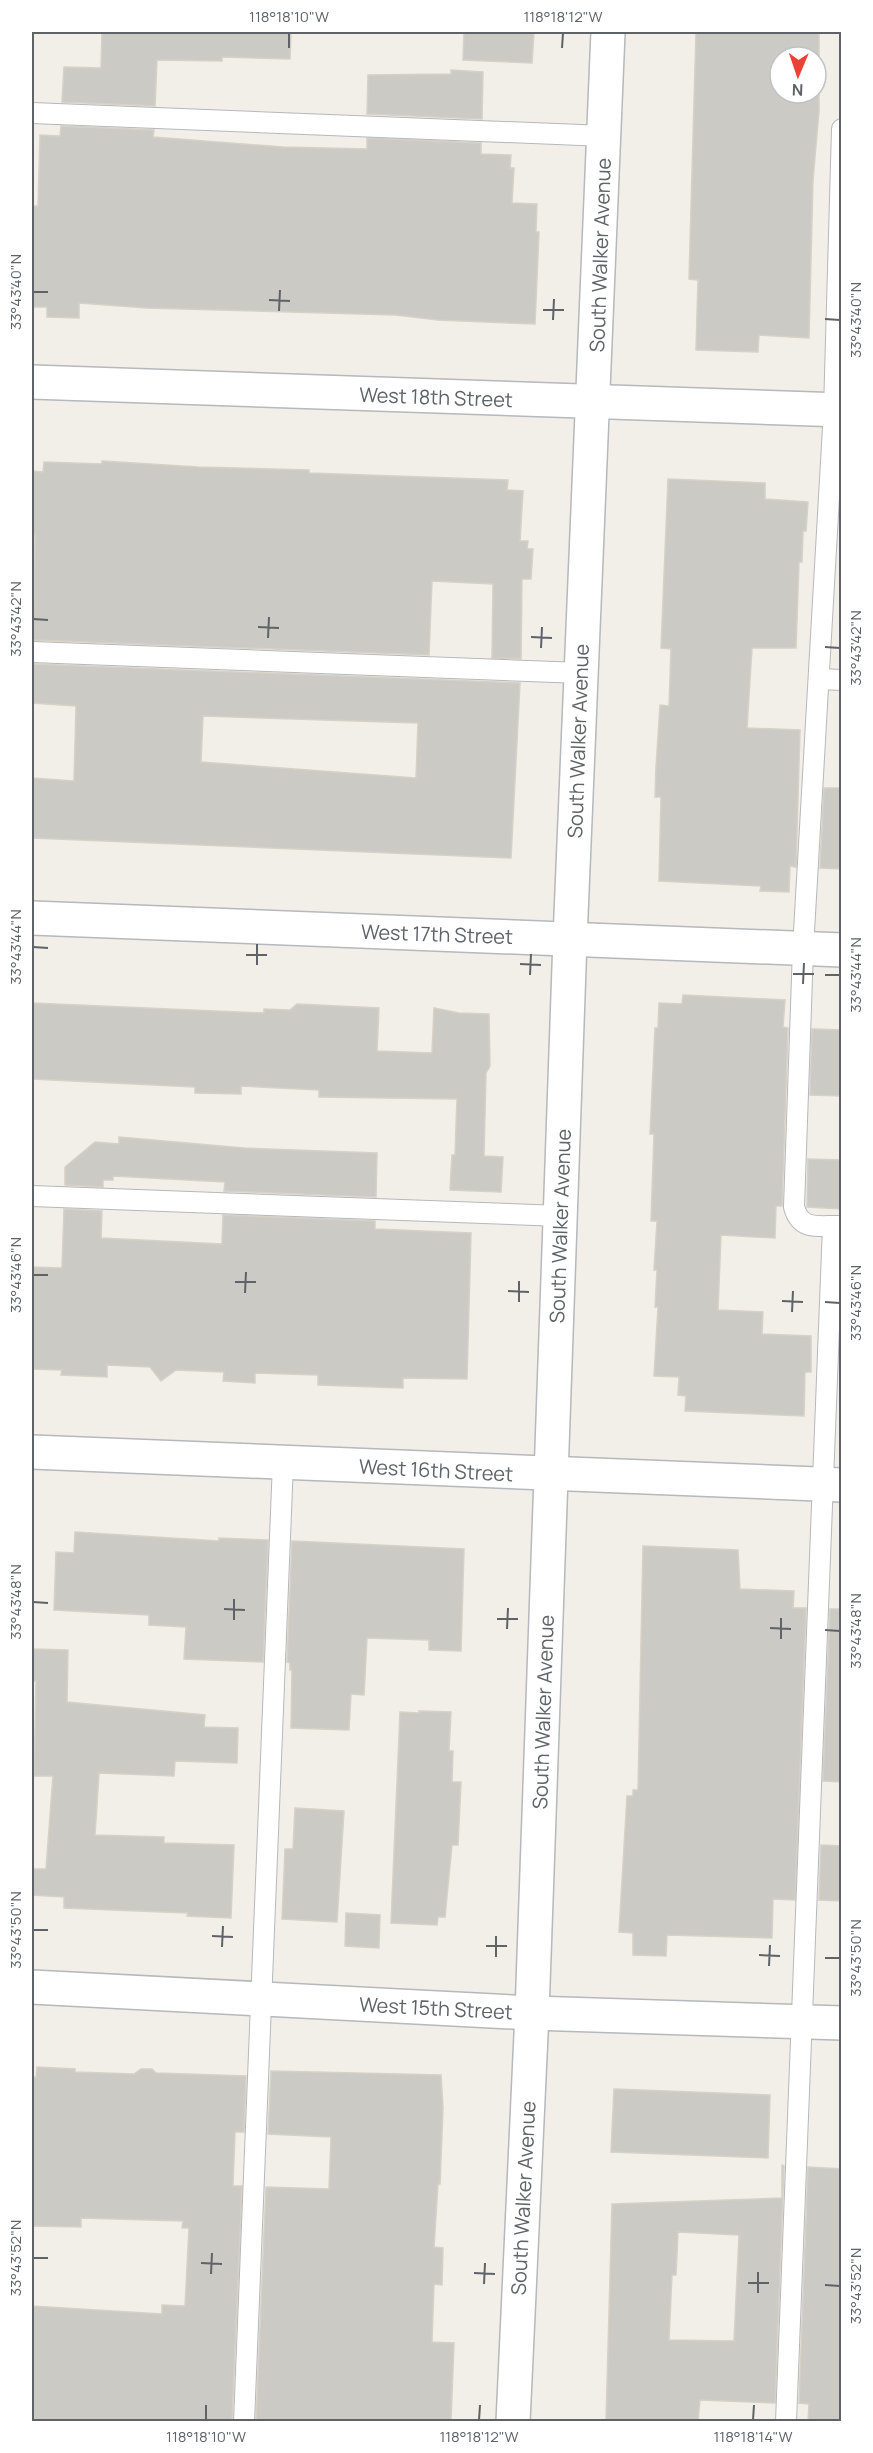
<svg xmlns="http://www.w3.org/2000/svg" width="873" height="2453" viewBox="0 0 873 2453" font-family="Manrope,sans-serif">
<style>
.building{fill:#cccac5;stroke:#d6d1c6;stroke-width:1.5;fill-rule:evenodd}
.lines{fill:none;stroke-linecap:round;stroke-linejoin:round}
.service-casing{stroke:#b5b8bc;stroke-width:22}
.minor-casing{stroke:#b5b8bc;stroke-width:36}
.service{stroke:#fff;stroke-width:20}
.minor{stroke:#fff;stroke-width:33}
.ticks{fill:none;stroke:#5f6368;stroke-width:2}
.labels{text-anchor:middle;dominant-baseline:central;stroke-width:4.5;stroke-linejoin:round;paint-order:stroke}
.street-label{font-size:20px;fill:#5f6368;stroke:#fff}
.neatline{fill:none;stroke:#5f6368;stroke-width:2}
.ticks-label{font-size:15px;text-anchor:middle;fill:#5f6368}
</style>
<rect width="100%" height="100%" fill="#f1efe8"/>
<!-- building -->
<g class="building">
<path d="M102,32H291L290,59L222,57V61L157,60L155,106L62,102L64,67L101,68Z"/>
<path d="M464,32H534L532,63L463,60Z"/>
<path d="M696,32H819V111L813,180L809,338L759,335L758,352L696,350L698,280L689,279ZM780,57H816V93H780Z"/>
<path d="M451,70L483,72L482,119L367,114L368,75L451,74Z"/>
<path d="M61,126L154,130L153,137L283,147L367,149V138L481,143V154L511,155L510,168H514L512,203L537,204L536,232H539L535,324L438,320L396,315L147,308L79,303V318L47,317V307H32V206H38L40,135L60,136Z"/>
<path d="M102,461L198,467L309,470V473L508,480L507,490L523,491L520,541H528L527,549H533L531,579H522L521,659L492,658L493,584L432,581L429,655L33,640L35,535H32V471L43,472L44,462L102,464Z"/>
<path d="M668,479L765,483V499L808,502L806,531H803L802,562H799L796,648H752L747,728L800,730L796,867L790,866L789,892L760,891L761,886L659,881L661,797H655L656,767L660,705L669,706L671,649L661,648Z"/>
<path d="M33,664L520,683L511,858L32,838V778L74,781L76,706L32,703ZM203,716L418,723L416,778L201,762Z"/>
<path d="M824,788H842V869L820,868Z"/>
<path d="M683,995L785,1000L783,1027L788,1028L782,1206H776L775,1238L721,1235L718,1310L763,1312L762,1334L811,1336V1372H805L804,1416L685,1411L686,1396L678,1395L679,1377L654,1376L658,1307H655L657,1270H654L657,1221H651L654,1134H650L655,1028H658L659,1003L682,1004Z"/>
<path d="M32,1003L264,1013V1009L290,1010L297,1004L379,1008L377,1051L432,1053L434,1008L459,1013L489,1014L490,1066L486,1073L484,1156L503,1157L501,1192L450,1190L452,1155H455L457,1099L319,1097V1090L241,1086V1094L195,1093V1087L32,1079Z"/>
<path d="M812,1029L842,1030V1096L810,1095Z"/>
<path d="M119,1137L244,1148L377,1153L376,1197L224,1191L225,1182L113,1176V1180H103V1187L65,1185V1167L95,1142L119,1144Z"/>
<path d="M808,1159L842,1160V1209L807,1207Z"/>
<path d="M64,1209L102,1211L101,1238L222,1244L223,1215L375,1221V1229L471,1233L467,1379L403,1378V1388L318,1385V1375L255,1373V1383L223,1381L224,1372L176,1370L161,1381L150,1367L107,1365V1377L61,1375L62,1370L32,1369V1267L62,1268Z"/>
<path d="M75,1532L219,1541V1538L268,1540L263,1662L184,1659L186,1627L149,1625V1615L54,1610L56,1552L74,1553Z"/>
<path d="M292,1541L464,1549L461,1651L429,1650V1640L367,1638L364,1695L351,1694L349,1730L291,1728L292,1670H290V1663L287,1662Z"/>
<path d="M643,1546L738,1550L740,1589L794,1591L793,1608H806L795,1900L773,1899L772,1938L667,1935L666,1956L633,1955V1933L619,1932L627,1796H633V1790H638Z"/>
<path d="M830,1609H842V1782L823,1781Z"/>
<path d="M32,1649L68,1650L67,1702L205,1715L204,1727L238,1728L237,1763L175,1761L174,1776L99,1773L95,1835L164,1837V1843L234,1845L231,1918L187,1916L188,1913L64,1908V1897L32,1895V1869H46L53,1776H34L36,1681H32Z"/>
<path d="M419,1711L451,1712L449,1751H453L452,1782H461L458,1845H452L445,1917H438L437,1925L391,1923L400,1712L419,1713Z"/>
<path d="M295,1808L344,1811L337,1922L282,1919L285,1849H293Z"/>
<path d="M821,1845L842,1846V1901L819,1900Z"/>
<path d="M346,1913L380,1915L379,1948L345,1946Z"/>
<path d="M37,2067L75,2069V2072L134,2074L141,2069H152L156,2073L246,2076L244,2132H235L233,2186H242L232,2421H32V2306L162,2314V2305L185,2306L189,2228H182L183,2221L81,2218V2227L32,2226V2077H36Z"/>
<path d="M271,2071L441,2075L443,2108L440,2184H438L434,2247L443,2248L442,2285L434,2284L432,2342L454,2343L451,2421H256L266,2187L329,2189L331,2137L268,2134Z"/>
<path d="M614,2089L770,2095L768,2158L611,2152Z"/>
<path d="M782,2165L784,2166L775,2403L700,2400L698,2421H606L612,2204L782,2198ZM678,2232L739,2235L734,2341L669,2340L672,2275H676Z"/>
<path d="M808,2167L842,2169V2421H808L809,2404L799,2403Z"/>
</g>
<g class="lines">
<defs>
<g id="service">
<path d="M32,113L605,136"/>
<path d="M842,129L834,410L803,949L794,1207C801,1232 819,1225 842,1226"/>
<path d="M32,652L581,673"/>
<path d="M819,679L842,680"/>
<path d="M32,1196L561,1216"/>
<path d="M244,2422L283,1463"/>
<path d="M786,2422L833,1226"/>
</g>
<g id="minor">
<path d="M32,382L842,410"/>
<path d="M32,918L842,950"/>
<path d="M32,1452L842,1485"/>
<path d="M32,1987L532,2013L842,2023"/>
<path d="M513,2422L532,2013L570,939L608,32"/>
</g>
</defs>
<!-- service casing -->
<use href="#service" class="service-casing"/>
<!-- minor casing -->
<use href="#minor" class="minor-casing"/>
<!-- service -->
<use href="#service" class="service"/>
<!-- minor -->
<use href="#minor" class="minor"/>
</g>
<!-- ticks -->
<path class="ticks" d="M289,48V33M562,48L563,33M33,292H48M269,300L290,301M543,310H564M279,311L280,290M825,319L840,320M553,320L554,299M33,619L48,620M258,627L279,628M531,637L552,638M268,638L269,617M825,647L840,648M541,648L542,627M33,947L48,948M246,955H267M520,964L541,965M257,965V944M793,974H814M530,975L531,954M825,975H840M803,984L804,963M33,1275H48M235,1282H256M508,1291L529,1292M245,1293L246,1272M782,1301L803,1302M519,1302V1281M825,1302L840,1303M792,1312L793,1291M33,1602L48,1603M224,1609L245,1610M497,1619H518M234,1620V1599M770,1628L791,1629M507,1629L508,1608M825,1630L840,1631M781,1639V1618M33,1930H48M212,1936L233,1937M486,1946H507M222,1947L223,1926M759,1955L780,1956M496,1957V1936M825,1958H840M769,1966L770,1945M33,2258H48M201,2263L222,2264M474,2273L495,2274M211,2274L212,2253M748,2283H769M484,2284L485,2263M825,2285L840,2286M758,2293V2272M206,2420V2405M479,2420L480,2405M753,2420L754,2405"/>
<g class="labels">
<!-- street labels -->
<g class="street-label">
<text transform="translate(600 255) rotate(-88)">South Walker Avenue</text>
<text transform="translate(436 397) rotate(2)">West 18th Street</text>
<text transform="translate(578 741) rotate(-88)">South Walker Avenue</text>
<text transform="translate(437 934) rotate(2)">West 17th Street</text>
<text transform="translate(560 1226) rotate(-88)">South Walker Avenue</text>
<text transform="translate(436 1470) rotate(3)">West 16th Street</text>
<text transform="translate(543 1712) rotate(-88)">South Walker Avenue</text>
<text transform="translate(436 2008) rotate(3)">West 15th Street</text>
<text transform="translate(523 2198) rotate(-87)">South Walker Avenue</text>
</g>
</g>
<!-- border -->
<rect width="873" height="2453" fill="none" stroke="#ffffff" stroke-width="66"/>
<!-- north arrow -->
<g transform="translate(798 75) rotate(182)"><circle r="28" fill="#ffffff" stroke="#bfc1c3" stroke-width="1.5"/>
<path d="M0-4.5L10 22L0 15L-10 22Z" fill="#ea4335"/>
<text y="-9" font-size="16" font-weight="bold" text-anchor="middle" fill="#5f6368">N</text>
</g>
<rect x="33" y="33" width="807" height="2387" class="neatline"/>
<g class="ticks-label">
<text x="289" y="22">118°18'10"W</text>
<text x="563" y="22">118°18'12"W</text>
<text transform="translate(16 292) rotate(-90)" y="5">33°43'40"N</text>
<text transform="translate(856 320) rotate(-90)" y="5">33°43'40"N</text>
<text transform="translate(16 619) rotate(-90)" y="5">33°43'42"N</text>
<text transform="translate(856 648) rotate(-90)" y="5">33°43'42"N</text>
<text transform="translate(16 947) rotate(-90)" y="5">33°43'44"N</text>
<text transform="translate(856 975) rotate(-90)" y="5">33°43'44"N</text>
<text transform="translate(16 1275) rotate(-90)" y="5">33°43'46"N</text>
<text transform="translate(856 1303) rotate(-90)" y="5">33°43'46"N</text>
<text transform="translate(16 1602) rotate(-90)" y="5">33°43'48"N</text>
<text transform="translate(856 1631) rotate(-90)" y="5">33°43'48"N</text>
<text transform="translate(16 1930) rotate(-90)" y="5">33°43'50"N</text>
<text transform="translate(856 1958) rotate(-90)" y="5">33°43'50"N</text>
<text transform="translate(16 2258) rotate(-90)" y="5">33°43'52"N</text>
<text transform="translate(856 2286) rotate(-90)" y="5">33°43'52"N</text>
<text x="206" y="2442">118°18'10"W</text>
<text x="479" y="2442">118°18'12"W</text>
<text x="753" y="2442">118°18'14"W</text>
</g>
</svg>
